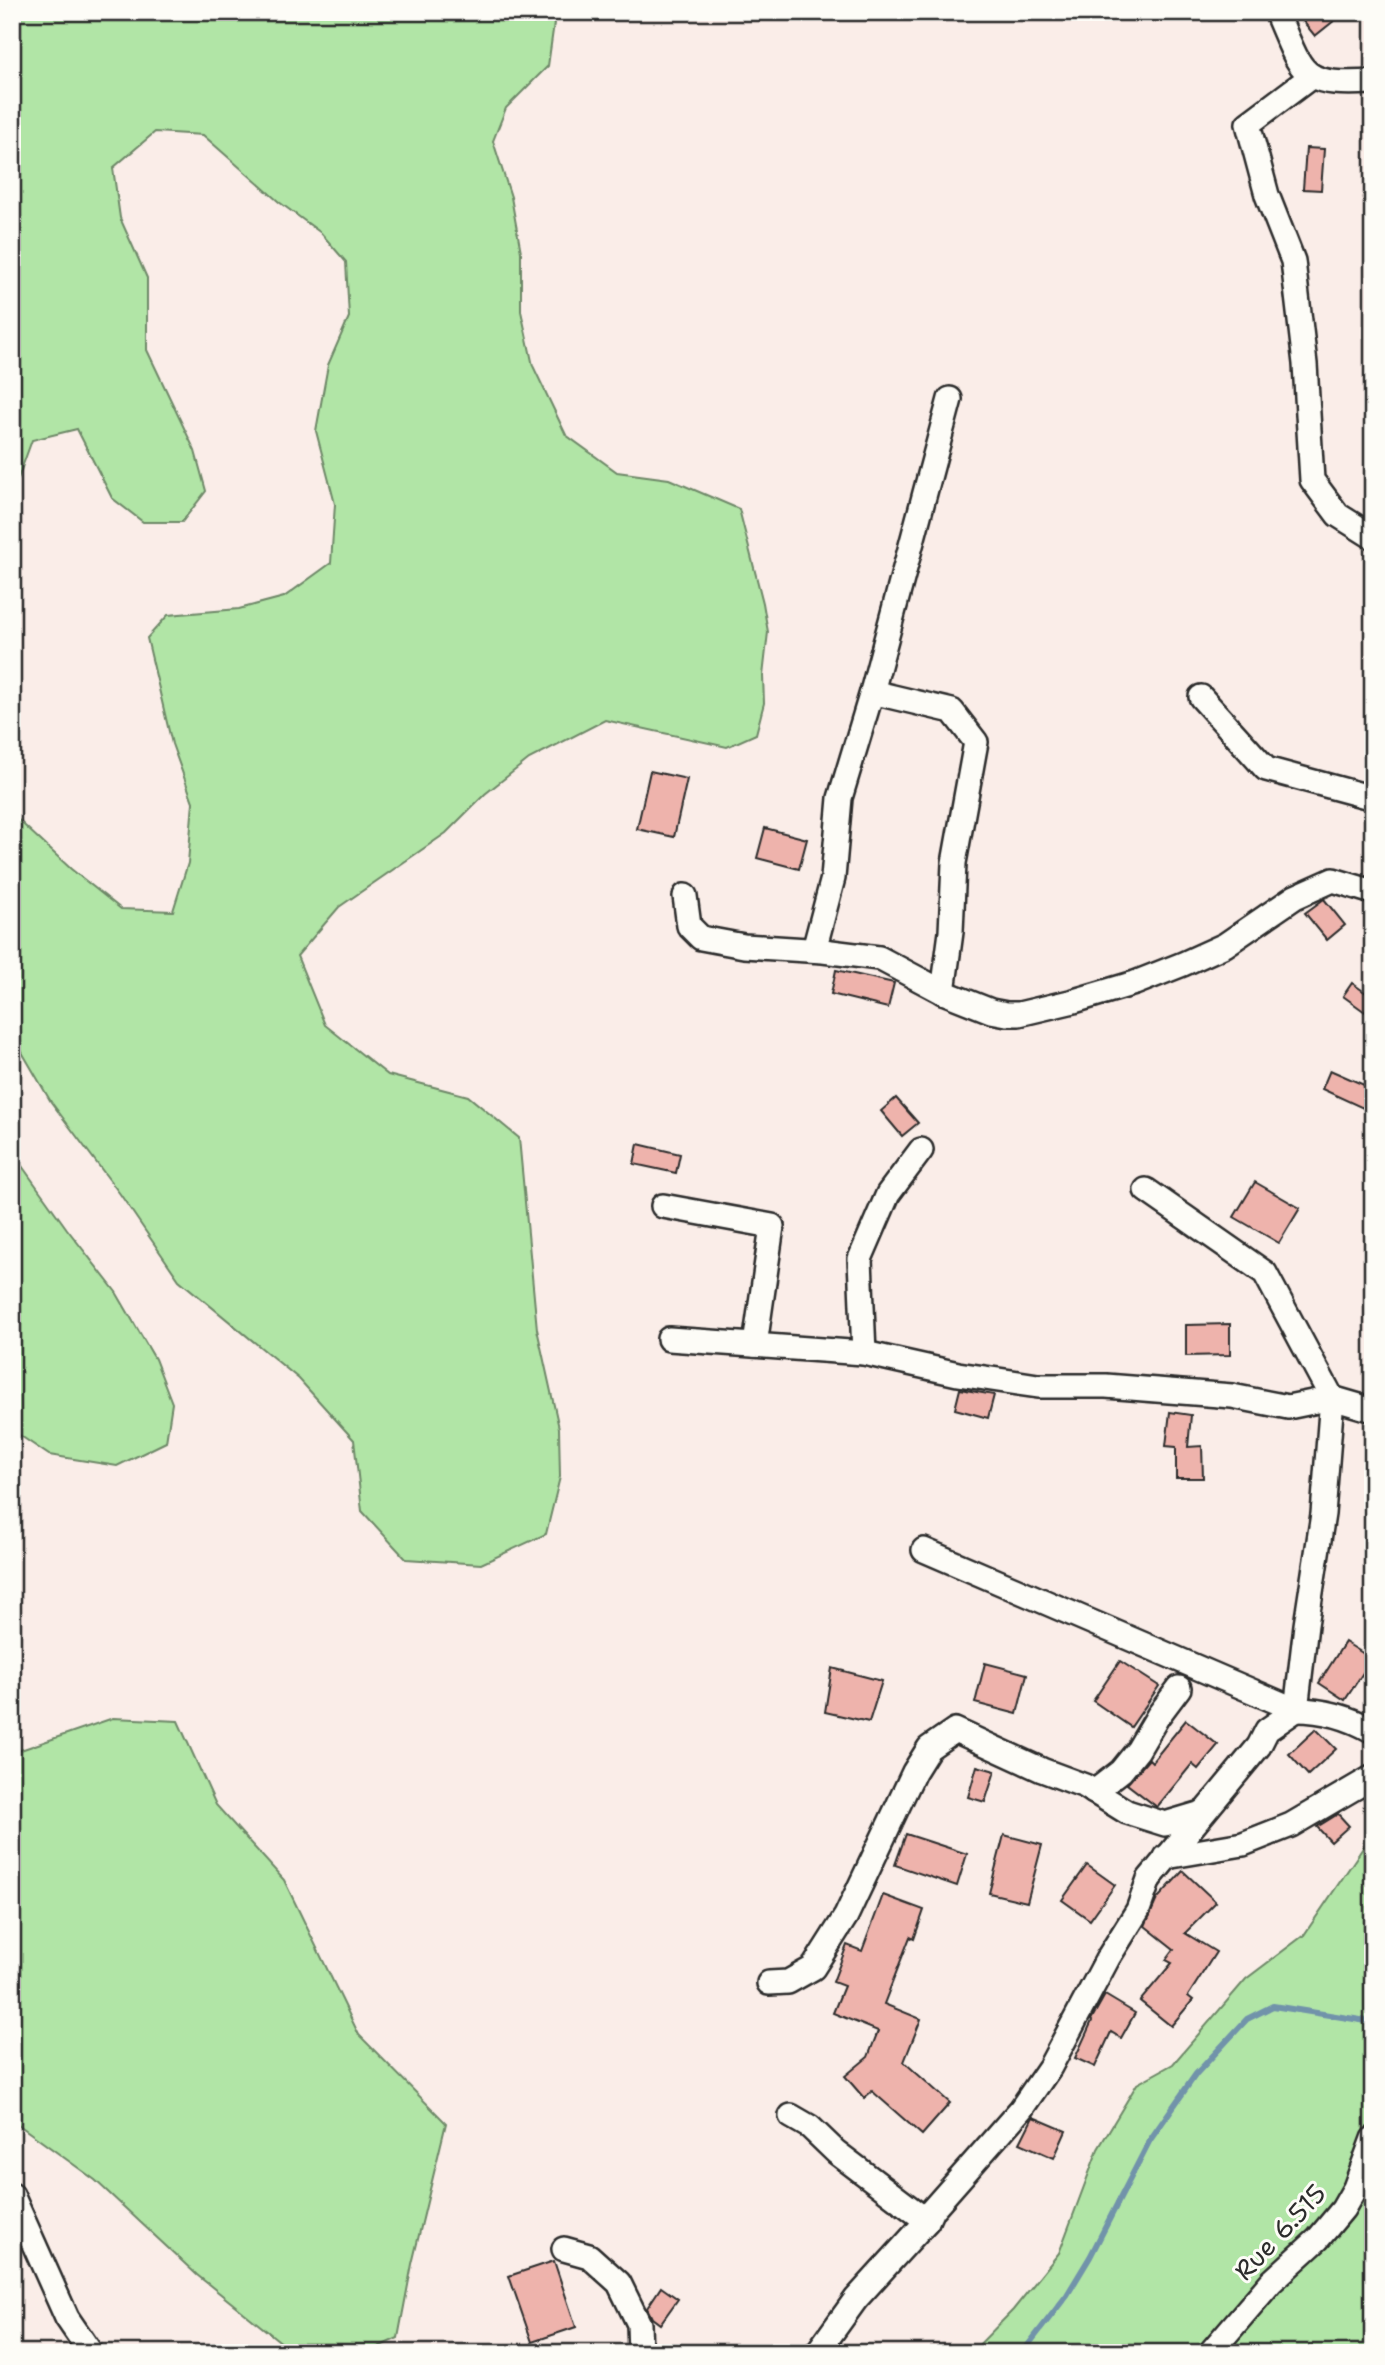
<svg xmlns="http://www.w3.org/2000/svg" width="1385" height="2365" font-family="'Shantell Sans',sans-serif">
  <style>
    .green { fill: #b1e5a6; stroke: #6e8868; stroke-width: 2 }
    .lines { fill: none; stroke-linecap: round; stroke-linejoin: round }
    .stream { stroke: #7193aa; stroke-width: 6 }
    .building { fill: #eeb3ac; stroke: #2b2b2b; stroke-width: 2 }
    .minor-casing { stroke: #2b2b2b; stroke-width: 28 }
    .minor { stroke: #fdfcf7; stroke-width: 23 }
    .labels { text-anchor: middle; stroke-width: 6; stroke-linejoin: round; paint-order: stroke }
    .street-label { font-size: 26px; fill: #2b2b2b; stroke: #fdfcf7 }
  </style>
  <rect width="100%" height="100%" fill="#faede8"/>
  <filter id="ink" filterUnits="userSpaceOnUse"><feTurbulence type="fractalNoise" baseFrequency=".0143" numOctaves="2"/><feDisplacementMap in="SourceGraphic" scale="14" xChannelSelector="R" yChannelSelector="G"/><feConvolveMatrix kernelMatrix="1 2 1 2 8 2 1 2 1" color-interpolation-filters="sRGB"/></filter>
  <g filter="url(#ink)">
    <g class="green">
      <polygon points="12,12 552,12 555,16 548,66 506,108 493,141 511,197 521,252 521,311 533,366 566,435 617,472 669,479 739,509 763,603 768,632 763,676 764,703 756,734 727,747 605,720 529,759 485,794 446,833 339,907 297,956 325,1025 388,1075 468,1096 519,1138 537,1329 559,1428 560,1477 546,1534 481,1564 406,1559 362,1511 354,1440 299,1379 179,1280 120,1194 51,1102 12,1035 12,814 71,869 121,909 173,911 188,863 193,802 172,744 147,638 168,615 239,609 284,597 331,563 335,504 316,431 328,365 349,317 346,262 321,233 279,202 203,135 155,132 113,168 120,218 147,278 147,350 195,451 206,491 182,522 143,522 112,498 77,429 32,440 12,495"/>
      <polygon points="12,1152 67,1229 116,1292 155,1359 172,1403 166,1442 117,1466 49,1455 12,1430"/>
      <polygon points="113,1718 178,1721 216,1805 284,1880 359,2035 446,2123 412,2264 398,2338 365,2353 293,2352 197,2275 95,2180 12,2120 12,1753"/>
      <polygon points="1373,1833 1373,2353 971,2353 1013,2310 1059,2253 1098,2149 1137,2084 1173,2064 1246,1979 1304,1935"/>
    </g>
    <g class="lines">
      <polyline class="stream" points="1022,2353 1067,2295 1090,2257 1150,2140 1196,2074 1247,2019 1273,2006 1373,2022"/>
    </g>
    <g class="building">
      <polygon points="1313,12 1345,12 1315,36 1302,20"/>
      <polygon points="1306,148 1324,149 1321,190 1303,189"/>
      <polygon points="650,771 687,779 674,837 637,829"/>
      <polygon points="765,828 807,839 799,869 757,858"/>
      <polygon points="1324,899 1345,925 1327,940 1305,913"/>
      <polygon points="836,970 894,983 888,1008 831,994"/>
      <polygon points="1352,983 1373,998 1373,1002 1365,1012 1343,996"/>
      <polygon points="1330,1070 1371,1088 1363,1108 1322,1089"/>
      <polygon points="896,1098 918,1123 902,1136 881,1111"/>
      <polygon points="638,1144 680,1154 676,1173 634,1164"/>
      <polygon points="1255,1182 1300,1208 1279,1243 1234,1217"/>
      <polygon points="1230,1324 1230,1355 1186,1356 1186,1325"/>
      <polygon points="960,1389 994,1395 988,1418 955,1409"/>
      <polygon points="1170,1412 1191,1415 1188,1447 1202,1446 1203,1478 1176,1478 1176,1447 1166,1446"/>
      <polygon points="1345,1642 1372,1659 1345,1700 1319,1683"/>
      <polygon points="1120,1661 1159,1686 1131,1727 1093,1701"/>
      <polygon points="985,1663 1027,1674 1017,1714 975,1703"/>
      <polygon points="832,1668 882,1681 869,1722 825,1712"/>
      <polygon points="1186,1720 1218,1745 1198,1769 1192,1764 1157,1807 1127,1784 1149,1759 1152,1762"/>
      <polygon points="1316,1729 1336,1749 1308,1775 1289,1754"/>
      <polygon points="977,1766 995,1771 985,1802 968,1797"/>
      <polygon points="1338,1814 1349,1826 1331,1842 1317,1827"/>
      <polygon points="906,1834 967,1854 957,1886 895,1865"/>
      <polygon points="1004,1835 1042,1845 1027,1902 989,1893"/>
      <polygon points="1087,1865 1115,1885 1090,1920 1062,1900"/>
      <polygon points="1183,1871 1216,1902 1185,1933 1216,1952 1188,1996 1193,2000 1171,2026 1140,2001 1172,1963 1166,1960 1174,1949 1145,1926 1157,1899"/>
      <polygon points="883,1895 924,1910 914,1939 910,1937 884,2004 921,2019 904,2062 950,2103 922,2135 872,2091 864,2098 845,2076 868,2057 878,2031 833,2013 844,1986 833,1982 847,1945 862,1951"/>
      <polygon points="1105,1995 1135,2013 1121,2038 1111,2032 1095,2067 1075,2058 1092,2021 1091,2020"/>
      <polygon points="1033,2117 1066,2131 1054,2158 1020,2143"/>
      <polygon points="554,2261 576,2327 532,2342 509,2276"/>
      <polygon points="661,2287 678,2299 660,2324 652,2318 647,2308"/>
    </g>
    <g class="lines">
      <defs>
        <g id="minor">
          <path d="M1276,12C1304,75 1298,86 1373,82"/>
          <polyline points="1312,76 1248,124 1267,195 1293,261 1305,364 1312,480 1338,515 1373,537"/>
          <polyline points="1201,697 1266,769 1373,798"/>
          <polyline points="685,896 689,926 701,938 744,946 823,951 879,958 943,992 991,1011 1007,1014 1019,1014 1074,1001 1135,983 1183,964 1225,945 1295,897 1333,880 1373,892"/>
          <polyline points="814,950 833,878 840,798 872,692"/>
          <polyline points="943,992 951,932 954,863 976,742 952,711 872,692 950,399"/>
          <polyline points="663,1206 772,1226 755,1345"/>
          <polyline points="669,1339 864,1353 958,1374 1038,1386 1106,1386 1232,1396 1288,1407 1332,1398 1373,1410"/>
          <polyline points="864,1353 860,1259 888,1194 921,1150"/>
          <path d="M924,1550L1296,1710C1323,1710 1349,1717 1373,1731"/>
          <polyline points="1094,1792 1121,1771 1138,1750 1158,1716 1179,1688"/>
          <polyline points="1166,1857 1243,1844 1291,1825 1373,1777"/>
          <polyline points="769,1983 788,1982 813,1968 846,1916 914,1772 929,1748 955,1730 1042,1770 1085,1786 1127,1812 1165,1824 1202,1813"/>
          <polyline points="791,2116 810,2127 836,2152 927,2221"/>
          <polyline points="12,2195 67,2318 91,2353"/>
          <polyline points="564,2249 589,2256 619,2283 639,2324 640,2353"/>
          <polyline points="817,2353 856,2299 927,2221 932,2210 1021,2109 1050,2067 1108,1958 1138,1910 1149,1879 1259,1746 1267,1730 1296,1710 1306,1625 1323,1514 1332,1398 1265,1273 1146,1190"/>
          <polyline points="1210,2353 1271,2282 1318,2239 1343,2209 1355,2188 1373,2139"/>
        </g>
      </defs>
      <use href="#minor" class="minor-casing"/>
      <use href="#minor" class="minor"/>
    </g>
  </g>
  <g class="labels">
    <g class="street-label">
      <text transform="translate(1280 2232) rotate(-47)" y="9">Rue 6.515</text>
    </g>
  </g>
  <rect width="1385" height="2365" fill="none" stroke="#fdfcf7" stroke-width="42"/>
  <rect x="21" y="21" width="1343" height="2323" fill="none" stroke="#2b2b2b" stroke-width="2.5" filter="url(#ink)"/>
</svg>
